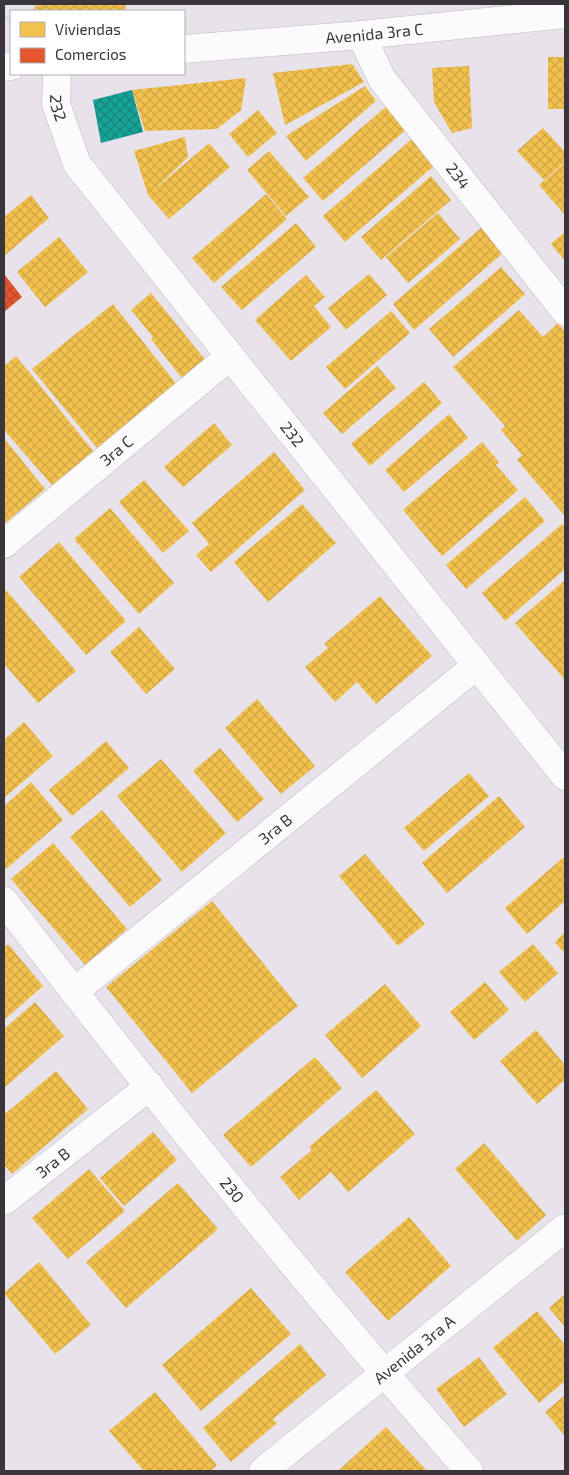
<svg xmlns="http://www.w3.org/2000/svg" width="569" height="1475" font-family="'Exo 2',sans-serif">
  <style>
    .homes { fill: url(#homes-cross-hatch) }
    .shops { fill: url(#shops-cross-hatch) }
    .public { fill: url(#public-cross-hatch) }
    .lines { fill: none; stroke-linecap: round; stroke-linejoin: round }
    .minor-casing { stroke: #bdb9c0; stroke-width: 29 }
    .tertiary-casing { stroke: #bdb9c0; stroke-width: 29 }
    .trunk-casing { stroke: #c4c1c5; stroke-width: 29 }
    .minor { stroke: #fcfbfc; stroke-width: 28 }
    .tertiary { stroke: #fcfbfc; stroke-width: 28 }
    .trunk { stroke: #e6e2ea; stroke-width: 28 }
    .labels { text-anchor: middle; stroke-width: 5; stroke-linejoin: round; paint-order: stroke }
    .street-label { font-size: 16px; fill: #39353b; stroke: #fff }
  </style>
  <defs>
    <pattern id="homes-cross-hatch" width="8" height="8" patternUnits="userSpaceOnUse" patternTransform="scale(1.25)"><rect width="8" height="8" fill="#f2c14e"/><path d="M0 0l8 8M0 8l8-8" fill="none" stroke="#d0a645"/></pattern>
    <pattern id="shops-cross-hatch" width="8" height="8" patternUnits="userSpaceOnUse" patternTransform="scale(1.25)"><rect width="8" height="8" fill="#e4572e"/><path d="M0 0l8 8M0 8l8-8" fill="none" stroke="#ba4928"/></pattern>
    <pattern id="public-cross-hatch" width="8" height="8" patternUnits="userSpaceOnUse" patternTransform="scale(1.25)"><rect width="8" height="8" fill="#17a398"/><path d="M0 0l8 8M0 8l8-8" fill="none" stroke="#16867d"/></pattern>
  </defs>
  <rect width="100%" height="100%" fill="#e8e2eb"/>
  <g class="homes">
    <polygon points="39,4 125,4 126,11 30,11"/>
    <rect x="548" y="57" width="17" height="52"/>
    <polygon points="352,64 364,82 285,125 273,73"/>
    <polygon points="469,66 472,128 452,133 434,102 432,68"/>
    <polygon points="246,78 241,110 217,129 145,131 132,90"/>
    <polygon points="365,86 376,101 306,161 286,136"/>
    <polygon points="388,105 408,128 323,201 303,178"/>
    <polygon points="258,110 277,133 248,157 229,134"/>
    <polygon points="543,128 565,152 565,162 544,180 517,151"/>
    <polygon points="185,137 188,157 155,189 209,143 230,167 169,219 148,195 134,151"/>
    <polygon points="412,139 435,165 345,242 323,216"/>
    <polygon points="269,151 309,197 286,216 247,170"/>
    <polygon points="565,163 565,213 564,214 539,185"/>
    <polygon points="431,176 451,200 381,260 361,237"/>
    <polygon points="266,194 287,219 214,283 192,258"/>
    <polygon points="31,195 49,218 4,256 4,217"/>
    <polygon points="438,213 460,239 408,283 386,257"/>
    <polygon points="296,223 316,247 242,310 221,287"/>
    <polygon points="482,227 504,252 414,330 393,304"/>
    <polygon points="565,232 565,261 551,244"/>
    <polygon points="59,237 88,272 45,307 17,272"/>
    <polygon points="501,267 525,294 453,357 429,329"/>
    <polygon points="369,274 387,295 346,330 328,308"/>
    <polygon points="306,275 325,297 314,306 331,327 291,361 255,320"/>
    <polygon points="151,293 208,363 185,382 151,339 153,337 131,310"/>
    <polygon points="113,304 178,386 98,449 32,369"/>
    <polygon points="519,310 543,337 558,323 565,332 565,516 517,460 522,455 501,430 505,426 453,367"/>
    <polygon points="391,311 410,333 345,389 326,367"/>
    <polygon points="16,356 94,452 52,485 4,430 4,366"/>
    <polygon points="377,366 396,388 342,434 323,413"/>
    <polygon points="424,382 442,403 370,466 351,444"/>
    <polygon points="449,414 468,438 404,492 385,470"/>
    <polygon points="214,423 232,445 183,487 164,467"/>
    <polygon points="4,438 45,489 4,524"/>
    <polygon points="482,442 499,462 496,465 518,490 442,556 403,510"/>
    <polygon points="274,452 305,490 211,572 196,555 209,544 192,523"/>
    <polygon points="144,480 189,531 163,553 119,502"/>
    <polygon points="525,497 545,521 466,589 446,565"/>
    <polygon points="302,504 336,543 268,602 234,562"/>
    <polygon points="110,508 174,583 139,614 74,539"/>
    <polygon points="562,524 565,528 565,569 505,621 482,593"/>
    <polygon points="59,542 126,621 86,655 19,577"/>
    <polygon points="565,580 565,680 515,623"/>
    <polygon points="6,590 76,671 38,703 4,664 4,592"/>
    <polygon points="380,596 432,656 376,704 357,682 335,702 305,667 328,648 324,644"/>
    <polygon points="139,627 175,669 146,694 110,652"/>
    <polygon points="257,699 315,766 281,794 225,728"/>
    <polygon points="24,722 53,756 4,798 4,740"/>
    <polygon points="106,741 129,768 72,816 49,790"/>
    <polygon points="220,748 264,799 237,822 193,771"/>
    <polygon points="161,759 226,833 182,872 117,796"/>
    <polygon points="469,773 489,796 424,851 404,828"/>
    <polygon points="31,782 63,820 6,869 4,867 4,806"/>
    <polygon points="499,796 525,827 447,893 422,863"/>
    <polygon points="102,810 162,880 130,907 70,837"/>
    <polygon points="53,843 127,929 85,965 11,879"/>
    <polygon points="365,854 425,924 398,946 339,876"/>
    <polygon points="565,856 565,901 527,934 505,908"/>
    <polygon points="212,901 298,1006 192,1093 106,987"/>
    <polygon points="565,932 565,954 555,942"/>
    <polygon points="8,944 43,986 4,1020 4,948"/>
    <polygon points="533,944 558,973 525,1002 499,972"/>
    <polygon points="485,982 509,1010 474,1040 450,1012"/>
    <polygon points="385,984 421,1026 362,1078 325,1035"/>
    <polygon points="35,1002 64,1036 4,1088 4,1029"/>
    <polygon points="536,1030 565,1065 565,1080 537,1104 500,1061"/>
    <polygon points="315,1057 342,1088 251,1167 223,1135"/>
    <polygon points="56,1071 88,1109 12,1174 4,1165 4,1110 6,1113"/>
    <polygon points="376,1090 415,1134 348,1192 331,1172 299,1200 280,1177 312,1150 309,1147"/>
    <polygon points="153,1132 177,1160 124,1206 100,1178"/>
    <polygon points="484,1143 546,1215 517,1241 455,1169"/>
    <polygon points="89,1169 125,1211 68,1259 32,1218"/>
    <polygon points="178,1183 218,1229 126,1308 86,1262"/>
    <polygon points="409,1217 451,1266 388,1321 345,1272"/>
    <polygon points="39,1262 91,1325 55,1354 4,1293"/>
    <polygon points="251,1288 291,1334 201,1411 162,1365"/>
    <polygon points="565,1294 565,1327 549,1308"/>
    <polygon points="537,1311 565,1345 565,1381 539,1403 493,1348"/>
    <polygon points="300,1344 326,1375 273,1419 277,1423 231,1462 203,1428"/>
    <polygon points="479,1357 507,1394 464,1427 436,1389"/>
    <polygon points="155,1392 217,1465 211,1471 144,1471 109,1431"/>
    <polygon points="565,1395 565,1436 545,1412"/>
    <polygon points="386,1427 427,1471 338,1471"/>
  </g>
  <polygon class="shops" points="4,274 22,297 4,312"/>
  <polygon class="public" points="132,90 143,132 101,143 93,100"/>
  <g class="lines">
    <defs>
      <g id="minor">
        <path id="s1" d="M361,35L382,79L565,311"/>
        <path id="s2" d="M57,74L56,104L77,164L565,776"/>
        <path id="s3" d="M4,544L229,357"/>
        <path id="s4" d="M4,901C153,1095 308,1287 469,1471"/>
        <path id="s5" d="M74,992L476,666"/>
        <path id="s6" d="M4,1201L150,1086"/>
        <path id="s7" d="M263,1471L565,1228"/>
      </g>
      <g id="tertiary">
        <path id="s8" d="M184,49L361,35L565,14"/>
        <polyline points="4,67 11,66"/>
      </g>
      <polyline id="trunk" points="18,11 20,4"/>
    </defs>
    <use href="#minor" class="minor-casing"/>
    <use href="#tertiary" class="tertiary-casing"/>
    <use href="#trunk" class="trunk-casing"/>
    <use href="#minor" class="minor"/>
    <use href="#tertiary" class="tertiary"/>
    <use href="#trunk" class="trunk"/>
  </g>
  <g class="labels">
    <g class="street-label">
      <text dy="6" stroke="none"><textPath href="#s8" startOffset="191">Avenida 3ra C</textPath></text>
      <text dy="6" stroke="none"><textPath href="#s2" startOffset="34">232</textPath></text>
      <text dy="6" stroke="none"><textPath href="#s1" startOffset="172">234</textPath></text>
      <text dy="6" stroke="none"><textPath href="#s2" startOffset="439">232</textPath></text>
      <text dy="6" stroke="none"><textPath href="#s3" startOffset="146">3ra C</textPath></text>
      <text dy="6" stroke="none"><textPath href="#s5" startOffset="259">3ra B</textPath></text>
      <text dy="6" stroke="none"><textPath href="#s6" startOffset="62">3ra B</textPath></text>
      <text dy="6" stroke="none"><textPath href="#s4" startOffset="368">230</textPath></text>
      <text dy="6" stroke="none"><textPath href="#s7" startOffset="194">Avenida 3ra A</textPath></text>
    </g>
  </g>
  <rect width="569" height="1475" fill="none" stroke="#39353b" stroke-width="10"/>
  <rect x="10" y="10" width="175" height="65" fill="#ffffff" stroke="#b0aeb1"/>
  <rect x="20" y="22" width="25" height="15" fill="#f2c14e" stroke="#b0aeb1"/>
  <text x="55" y="35" font-size="15" fill="#39353b">Viviendas</text>
  <rect x="20" y="48" width="25" height="15" fill="#e4572e" stroke="#b0aeb1"/>
  <text x="55" y="60" font-size="15" fill="#39353b">Comercios</text>
</svg>
